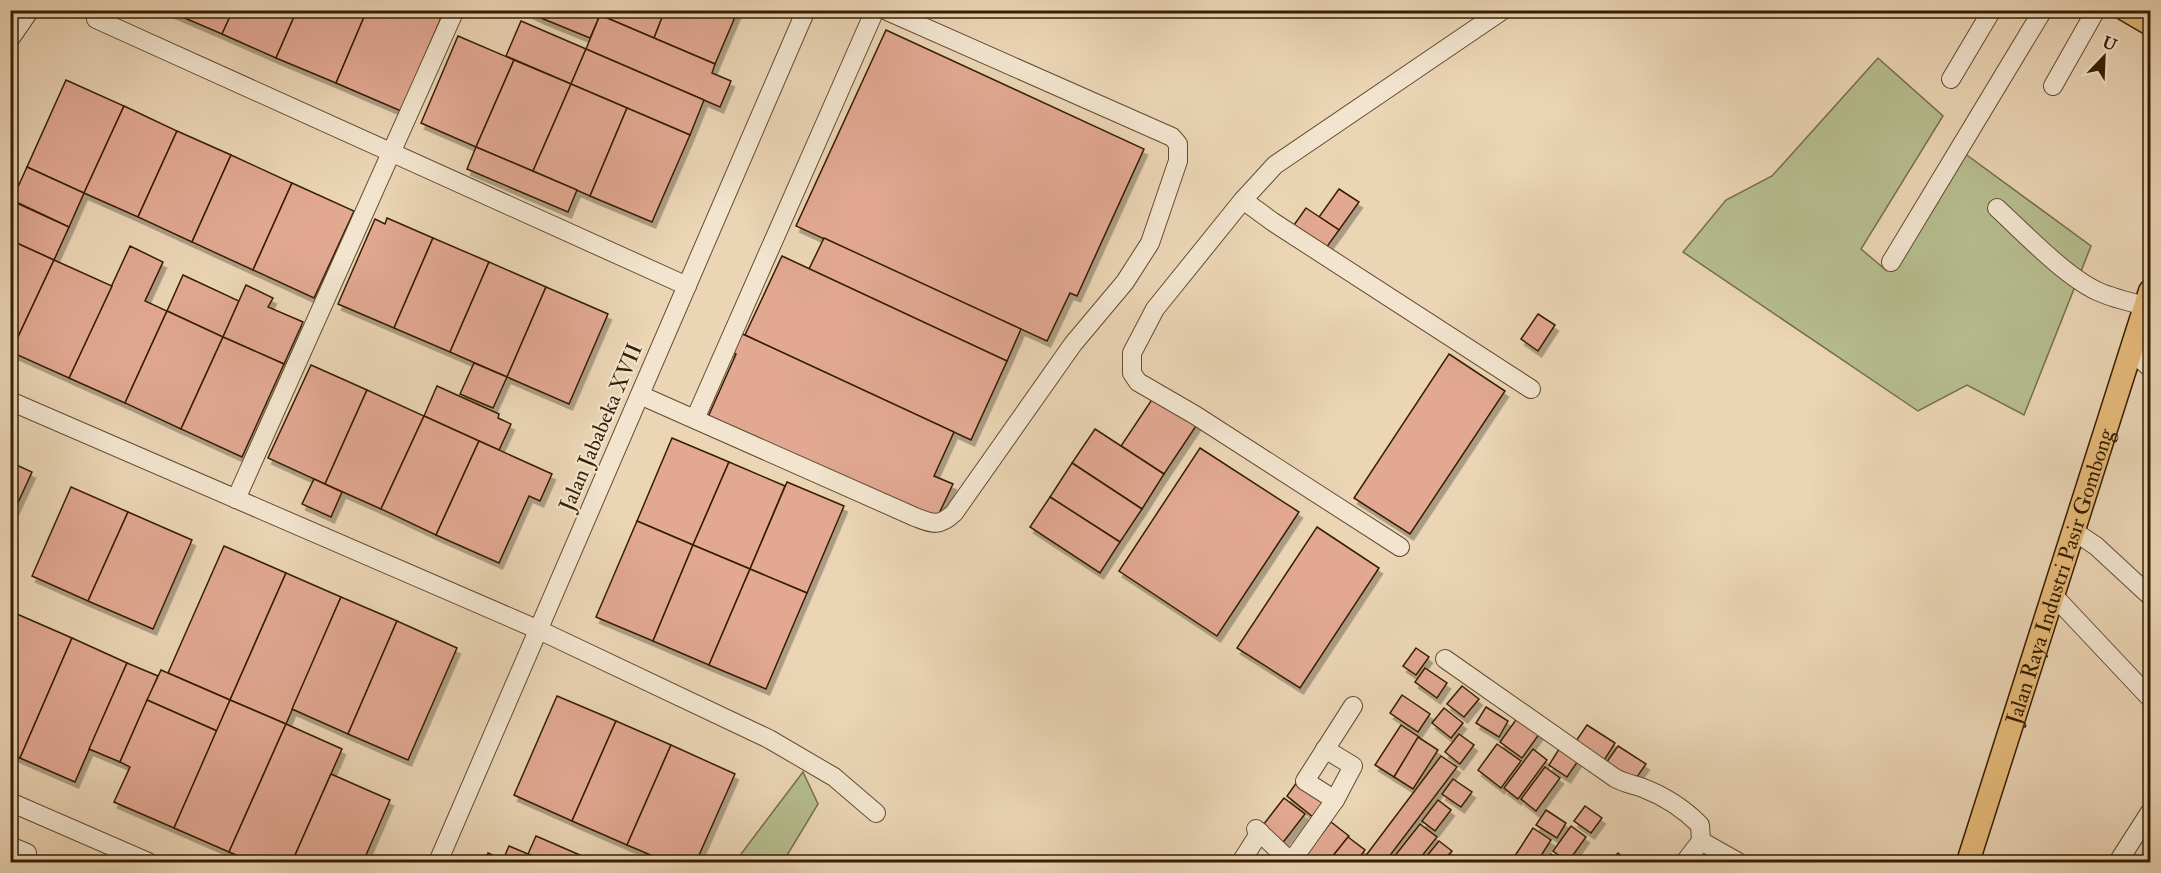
<svg xmlns="http://www.w3.org/2000/svg" width="2161" height="873" font-family="'IM FELL Double Pica',serif">
  <style>
    .green { fill: #b6bd8e; stroke: #766e48; stroke-width: 1.5 }
    .building { fill: #e2a892; stroke: #361f02; stroke-width: 1.5; filter: url(#shadow) }
    .lines { fill: none; stroke-linecap: round; stroke-linejoin: round }
    .minor-casing { stroke: #634c2f; stroke-width: 20 }
    .major-casing { stroke: #361f02; stroke-width: 25 }
    .minor { stroke: #f2e4cf; stroke-width: 18 }
    .major { stroke: #e6ba7a; stroke-width: 22 }
    .labels { text-anchor: middle; stroke-width: 4.5; stroke-linejoin: round; paint-order: stroke }
    .street-label { font-size: 22px; fill: #361f02; stroke: #f2e4cf }
  </style>
  <defs>
    <filter id="shadow"><feDropShadow dx="3.5" dy="6" stdDeviation="0" flood-color="#0004"/></filter>
  </defs>
  <rect width="100%" height="100%" fill="#ebd5b5"/>
  <filter id="stains"><feTurbulence type="fractalNoise" baseFrequency=".00333" numOctaves="4"/><feColorMatrix values="0 0 0 0 .2 0 0 0 0 .09 0 0 0 0 .02 0 0 0 .5 -.17"/></filter>
  <radialGradient id="worn" r=".72"><stop offset=".6" stop-color="#630" stop-opacity="0"/><stop offset="1" stop-color="#630" stop-opacity=".3"/></radialGradient>
  <g class="green">
    <polygon points="1878,58 1943,116 1861,249 1887,271 1964,153 2091,246 2024,415 1967,385 1918,411 1683,252 1726,200 1772,176"/>
    <polygon points="803,772 818,804 783,862 735,862"/>
  </g>
  <g class="building">
    <polygon points="166,10 233,10 222,34"/>
    <polygon points="233,10 297,10 276,58 222,34"/>
    <polygon points="297,10 367,10 336,83 276,58"/>
    <polygon points="367,10 422,10 441,18 401,111 336,83"/>
    <polygon points="524,10 544,10 541,18"/>
    <polygon points="544,10 590,10 600,15 590,38 541,18"/>
    <polygon points="602,10 665,10 654,38 600,15"/>
    <polygon points="665,10 738,10 715,64 654,38"/>
    <polygon points="600,15 715,64 712,73 731,81 720,107 586,49"/>
    <polygon points="521,21 586,49 571,84 506,56"/>
    <polygon points="886,30 1144,149 1077,296 1070,293 1047,341 796,226"/>
    <polygon points="458,36 514,60 476,147 421,123"/>
    <polygon points="586,49 704,100 690,135 571,84"/>
    <polygon points="514,60 571,84 533,171 476,147"/>
    <polygon points="66,80 124,106 84,193 27,167"/>
    <polygon points="571,84 627,108 590,196 533,171"/>
    <polygon points="124,106 177,131 138,217 84,193"/>
    <polygon points="627,108 690,135 652,222 590,196"/>
    <polygon points="177,131 231,155 192,242 138,217"/>
    <polygon points="476,147 577,190 568,212 467,169"/>
    <polygon points="231,155 292,183 253,270 192,242"/>
    <polygon points="27,167 84,193 69,227 12,200"/>
    <polygon points="292,183 354,211 314,298 253,270"/>
    <polygon points="1339,189 1359,202 1339,230 1319,217"/>
    <polygon points="10,200 69,227 54,260 10,240"/>
    <polygon points="1306,208 1339,230 1326,248 1294,225"/>
    <polygon points="387,218 433,238 394,328 338,304 375,219 385,224"/>
    <polygon points="433,238 489,262 450,352 394,328"/>
    <polygon points="824,238 1021,329 1007,361 809,269"/>
    <polygon points="10,240 54,260 11,352 10,352"/>
    <polygon points="130,246 163,262 145,301 167,311 125,403 69,378"/>
    <polygon points="782,256 1007,361 971,440 745,335"/>
    <polygon points="54,260 112,286 69,378 11,352"/>
    <polygon points="489,262 546,287 507,377 450,352"/>
    <polygon points="183,275 239,301 223,337 167,311"/>
    <polygon points="246,285 273,298 268,307 303,322 284,364 223,337"/>
    <polygon points="546,287 608,314 569,404 507,377"/>
    <polygon points="167,311 223,337 181,429 125,403"/>
    <polygon points="1538,314 1555,325 1538,351 1521,339"/>
    <polygon points="736,331 954,432 934,476 953,484 935,522 708,417 736,354 728,350"/>
    <polygon points="223,337 284,364 242,457 181,429"/>
    <polygon points="1449,354 1505,391 1410,534 1354,498"/>
    <polygon points="474,363 507,377 493,408 460,394"/>
    <polygon points="311,365 367,390 325,484 268,458"/>
    <polygon points="437,386 499,414 498,418 511,424 499,450 424,416"/>
    <polygon points="367,390 424,416 381,509 325,484"/>
    <polygon points="1155,395 1198,423 1164,474 1121,446"/>
    <polygon points="424,416 479,441 436,535 381,509"/>
    <polygon points="1095,429 1164,474 1142,509 1072,463"/>
    <polygon points="672,438 729,462 693,545 637,521"/>
    <polygon points="479,441 552,474 540,501 529,496 499,563 436,535"/>
    <polygon points="1200,448 1299,512 1217,636 1119,571"/>
    <polygon points="10,462 32,472 10,520"/>
    <polygon points="729,462 785,486 750,569 693,545"/>
    <polygon points="1072,463 1142,509 1120,542 1050,497"/>
    <polygon points="314,479 342,492 331,517 302,504"/>
    <polygon points="787,482 844,506 807,593 750,569"/>
    <polygon points="71,487 128,512 88,601 32,576"/>
    <polygon points="1050,497 1120,542 1100,573 1030,527"/>
    <polygon points="128,512 192,540 153,629 88,601"/>
    <polygon points="637,521 693,545 653,641 596,617"/>
    <polygon points="1317,527 1379,568 1300,688 1237,648"/>
    <polygon points="693,545 750,569 709,665 653,641"/>
    <polygon points="224,546 286,573 230,700 168,673"/>
    <polygon points="750,569 807,593 766,689 709,665"/>
    <polygon points="286,573 341,597 286,724 230,700"/>
    <polygon points="341,597 397,621 348,734 292,709"/>
    <polygon points="10,611 72,638 20,758 10,754"/>
    <polygon points="397,621 457,648 408,760 348,734"/>
    <polygon points="72,638 127,663 75,782 20,758"/>
    <polygon points="1416,648 1429,657 1416,675 1403,666"/>
    <polygon points="127,663 158,676 120,762 89,749"/>
    <polygon points="1425,668 1447,683 1437,698 1415,682"/>
    <polygon points="161,670 230,700 217,731 147,700"/>
    <polygon points="1462,686 1479,699 1464,717 1447,704"/>
    <polygon points="1402,695 1430,714 1418,732 1390,713"/>
    <polygon points="557,696 616,721 572,821 514,795"/>
    <polygon points="147,700 217,731 174,828 114,802 130,767 120,762"/>
    <polygon points="230,700 286,724 229,852 174,828"/>
    <polygon points="1486,707 1508,721 1499,737 1476,723"/>
    <polygon points="1444,708 1463,723 1451,738 1432,723"/>
    <polygon points="1518,717 1540,733 1522,758 1500,742"/>
    <polygon points="616,721 671,745 627,845 572,821"/>
    <polygon points="286,724 342,749 292,862 253,862 229,852"/>
    <polygon points="1401,725 1419,737 1394,777 1375,765"/>
    <polygon points="1587,725 1615,743 1603,762 1574,744"/>
    <polygon points="1459,734 1474,745 1460,764 1445,752"/>
    <polygon points="1418,737 1438,750 1413,789 1394,777"/>
    <polygon points="1497,744 1521,761 1501,788 1478,770"/>
    <polygon points="671,745 735,774 696,862 667,862 627,845"/>
    <polygon points="1561,746 1580,758 1567,777 1549,765"/>
    <polygon points="1618,746 1646,764 1632,784 1604,766"/>
    <polygon points="1533,749 1547,760 1518,799 1504,788"/>
    <polygon points="1441,756 1457,767 1385,862 1361,862"/>
    <polygon points="1545,767 1560,778 1536,811 1521,799"/>
    <polygon points="331,774 390,800 363,862 292,862"/>
    <polygon points="1453,779 1472,792 1461,807 1442,794"/>
    <polygon points="1297,782 1324,803 1313,817 1287,796"/>
    <polygon points="1284,798 1305,814 1281,845 1260,829"/>
    <polygon points="1438,800 1451,810 1435,831 1422,821"/>
    <polygon points="1585,806 1602,818 1591,833 1574,821"/>
    <polygon points="1546,810 1566,823 1557,838 1536,825"/>
    <polygon points="1331,822 1349,836 1328,862 1300,862"/>
    <polygon points="1420,824 1437,837 1417,862 1390,862"/>
    <polygon points="1571,826 1586,837 1568,862 1553,851"/>
    <polygon points="1533,828 1551,840 1537,862 1511,862"/>
    <polygon points="536,836 596,862 546,862 528,854"/>
    <polygon points="1348,837 1365,850 1356,862 1328,862"/>
    <polygon points="1439,841 1452,851 1442,862 1422,862"/>
    <polygon points="509,846 528,854 546,862 509,862 503,860"/>
    <polygon points="488,853 503,860 509,862 485,862"/>
    <polygon points="1618,853 1629,862 1610,862"/>
    <polygon points="1551,854 1562,862 1545,862"/>
    <polygon points="1580,855 1590,862 1574,862"/>
  </g>
  <g class="lines">
    <defs>
      <g id="minor">
        <polyline points="1503,10 1275,165 1243,200 1273,222 1531,389"/>
        <polyline points="96,19 687,286"/>
        <polyline points="10,39 30,10"/>
        <polyline points="1951,79 1992,10"/>
        <polyline points="2053,86 2096,10"/>
        <polyline points="1243,200 1155,309 1132,353 1132,373 1138,382 1195,415 1400,547"/>
        <path d="M1997,208C2024,233 2065,276 2097,291C2112,298 2129,302 2146,306"/>
        <polyline points="1891,262 2043,10"/>
        <polyline points="2132,351 2150,368"/>
        <path d="M640,395L915,517C933,524 939,527 954,513L1073,344L1125,282L1150,243L1178,161V144L1172,137L885,10"/>
        <polyline points="10,401 539,630 769,739 834,777 876,813"/>
        <polyline points="695,419 875,10"/>
        <polyline points="236,499 455,10"/>
        <polyline points="2075,532 2096,546 2150,596"/>
        <polyline points="2054,596 2150,698"/>
        <path d="M1445,659L1615,778C1626,784 1632,784 1643,788C1664,796 1684,809 1700,825L1701,841L1685,862"/>
        <polyline points="1325,749 1353,766 1335,800"/>
        <polyline points="10,802 148,862"/>
        <polyline points="1256,829 1291,862"/>
        <polyline points="1701,841 1738,862"/>
        <polyline points="10,846 27,853"/>
        <polyline points="438,862 806,10"/>
        <polyline points="1241,862 1260,832"/>
        <polyline points="1291,862 1335,800 1305,781 1353,706"/>
        <polyline points="2118,862 2150,812"/>
      </g>
      <g id="major">
        <polyline points="2126,10 2150,24"/>
        <path id="s1" d="M1968,862L2150,291"/>
      </g>
    </defs>
    <use href="#minor" class="minor-casing"/>
    <use href="#major" class="major-casing"/>
    <use href="#minor" class="minor"/>
    <use href="#major" class="major"/>
  </g>
  <g class="labels">
    <g class="street-label">
      <text transform="translate(600 427) rotate(-67)" y="8">Jalan Jababeka XVII</text>
      <text dy="8" stroke="none"><textPath href="#s1" startOffset="300">Jalan Raya Industri Pasir Gombong</textPath></text>
    </g>
  </g>
  <rect width="2161" height="873" fill="none" stroke="#ebd5b5" stroke-width="36"/>
  <rect x="12" y="12" width="2137" height="849" fill="none" stroke="#361f02" stroke-width="3"/>
  <rect x="18" y="18" width="2125" height="837" fill="none" stroke="#361f02" stroke-width="1.5"/>
  <g transform="translate(2104 57) rotate(23)" stroke="#f2e4cf" stroke-width="4.5" paint-order="stroke">
  <path d="M0-4.5L10 22L0 15L-10 22Z" fill="#361f02"/>
  <text y="-9" font-size="16" font-weight="bold" text-anchor="middle" fill="#361f02">U</text>
  </g>
  <rect width="100%" height="100%" filter="url(#stains)"/>
  <rect width="100%" height="100%" fill="url(#worn)"/>
</svg>
